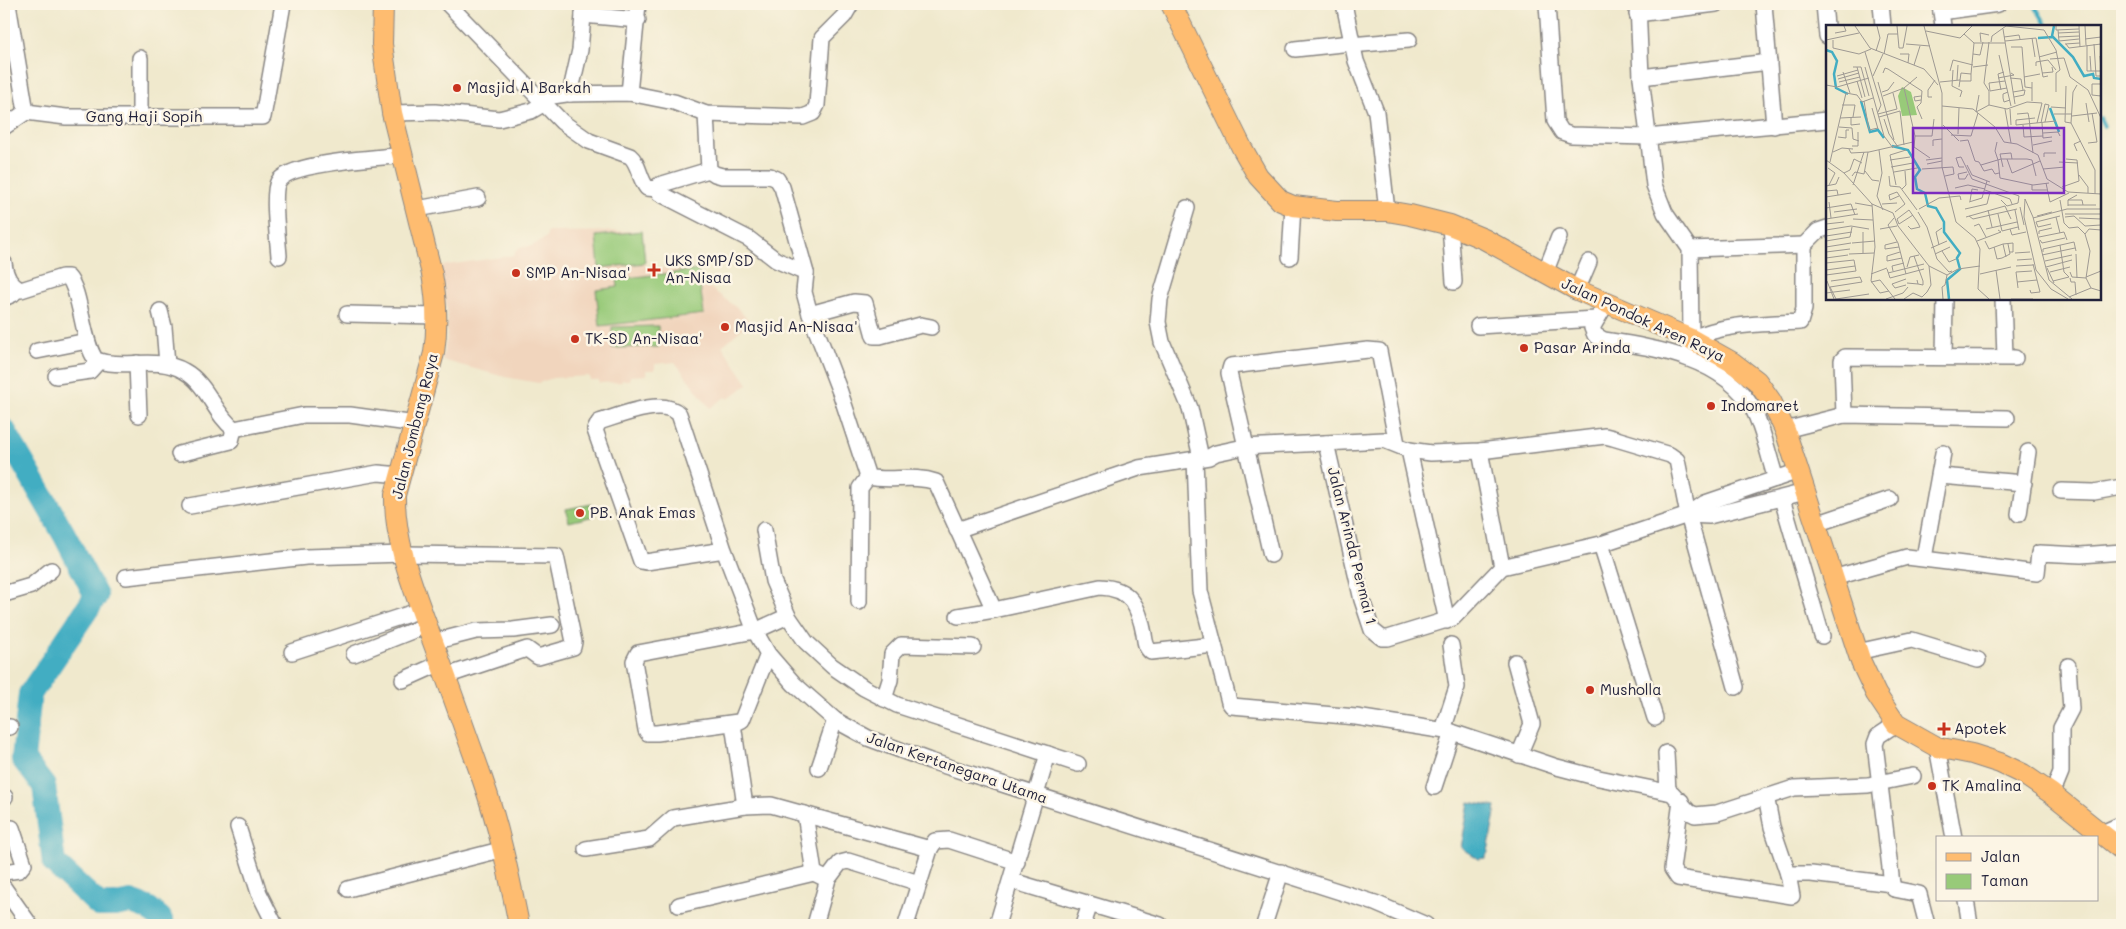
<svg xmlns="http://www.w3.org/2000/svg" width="2126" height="929" font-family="Mali,sans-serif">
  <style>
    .built { fill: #f1d5bd }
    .green { fill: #98ca79; stroke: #5d765a }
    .water { fill: #43adc2; stroke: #32687e }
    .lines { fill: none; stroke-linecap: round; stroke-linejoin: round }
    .stream { stroke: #43adc2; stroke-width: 4 }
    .river { stroke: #43adc2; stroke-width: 24 }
    .minor-casing { stroke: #898684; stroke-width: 18 }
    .major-casing { stroke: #898684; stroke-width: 22 }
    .minor { stroke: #fff; stroke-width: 15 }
    .major { stroke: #febc70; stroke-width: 20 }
    .poi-dot { fill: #c8321e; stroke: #fcf5e5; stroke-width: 2 }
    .labels { text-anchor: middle; stroke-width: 5; stroke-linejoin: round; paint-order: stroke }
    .poi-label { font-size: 15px; fill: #22223b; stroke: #fcf5e5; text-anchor: start }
    .street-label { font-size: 15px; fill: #22223b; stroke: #fcf5e5 }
    .inset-river { fill: none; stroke: #43adc2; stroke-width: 2.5 }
    .inset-road { fill: none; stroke: #9e9993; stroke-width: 1 }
    .view { fill: #7b2cbf; fill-opacity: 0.15; stroke: #7b2cbf; stroke-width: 2.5 }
    .inset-edge { fill: none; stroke: #22223b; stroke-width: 2.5 }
  </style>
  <rect width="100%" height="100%" fill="#fcf5e5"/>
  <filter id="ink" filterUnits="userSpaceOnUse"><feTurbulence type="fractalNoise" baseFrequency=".02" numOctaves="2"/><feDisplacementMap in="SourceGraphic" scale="10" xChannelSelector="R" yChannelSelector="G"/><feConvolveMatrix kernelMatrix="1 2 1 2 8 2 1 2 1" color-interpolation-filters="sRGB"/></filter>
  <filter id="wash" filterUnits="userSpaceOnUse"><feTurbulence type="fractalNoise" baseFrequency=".0096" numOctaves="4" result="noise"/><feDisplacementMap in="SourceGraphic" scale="20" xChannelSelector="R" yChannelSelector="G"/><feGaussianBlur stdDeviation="1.12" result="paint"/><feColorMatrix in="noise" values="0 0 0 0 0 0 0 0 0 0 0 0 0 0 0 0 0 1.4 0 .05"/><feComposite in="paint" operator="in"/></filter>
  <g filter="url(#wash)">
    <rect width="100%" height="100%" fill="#f0e9cd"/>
    <polygon class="built" points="642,231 646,267 698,270 700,280 738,309 750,322 722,346 748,384 728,399 725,397 710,408 675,362 655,364 655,370 646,370 646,375 630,376 630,380 622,380 622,382 599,383 599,380 590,380 589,376 553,378 538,383 505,377 442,360 447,338 447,311 441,266 515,255 515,251 523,247 532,246 547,237 547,232"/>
    <g class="green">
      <polygon points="642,231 645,263 599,268 596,236"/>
      <polygon points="698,270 704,314 600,326 596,290 618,287 617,279"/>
      <polygon points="658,326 659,347 612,348 612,327"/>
      <polygon points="592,504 594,516 569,522 566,509"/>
    </g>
    <polygon class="water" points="1469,802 1496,807 1488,852 1485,858 1478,859 1461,848"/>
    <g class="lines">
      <g class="stream">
        <polyline points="2034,4 2047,26"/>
        <polyline points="2100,118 2104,126"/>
      </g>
      <polyline class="river" points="4,430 64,534 96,596 30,694 23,759 44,786 54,863 99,905 115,905 131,902 148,908 160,918 163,925"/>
    </g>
  </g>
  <g filter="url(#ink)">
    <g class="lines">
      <defs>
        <g id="minor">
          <polyline points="8,4 26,112"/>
          <path d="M448,4L562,122L589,141L630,156C639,163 639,179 647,188L657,189"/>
          <polyline points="1344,4 1356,61 1376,112 1387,211"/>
          <polyline points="1547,4 1555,121 1562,132 1571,135 1647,137 1827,120"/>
          <polyline points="1638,4 1641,77 1654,185 1665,213 1690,249 1691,339 1688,358"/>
          <polyline points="1764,4 1774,126"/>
          <polyline points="1824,4 1827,36"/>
          <polyline points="1881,4 1883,26"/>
          <polyline points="1940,4 1943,26"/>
          <polyline points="1941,12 1998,4"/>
          <polyline points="1637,14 1716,4"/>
          <polyline points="583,15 638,20"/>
          <polyline points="1351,45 1409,40"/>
          <polyline points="1295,49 1351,43"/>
          <polyline points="1641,77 1769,62"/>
          <polyline points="629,93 638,4"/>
          <polyline points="570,94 580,50 584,4"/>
          <polyline points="539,98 566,94 629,93 674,102 706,114 803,117 813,113 817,105 822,38 844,16 851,4"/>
          <polyline points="26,112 66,117 263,117 283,4"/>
          <polyline points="392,113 435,112 499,119 531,111 543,104"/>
          <path d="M706,114L709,170L715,174L722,176H770L777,179L782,187L806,273L804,292L810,314L840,392L868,477C891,482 913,474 936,482L994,610L1100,587C1131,588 1139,607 1144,634C1145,641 1145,647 1151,652L1214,645"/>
          <polyline points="140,117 140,58"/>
          <polyline points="4,127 26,112"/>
          <polyline points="709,170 659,185 657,189 659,193 749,239 776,260 806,273"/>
          <polyline points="1187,208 1160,299 1158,322 1162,342 1190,408 1201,458"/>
          <polyline points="417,209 478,198"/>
          <polyline points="1450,225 1454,282"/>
          <polyline points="1804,245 1818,231 1827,228"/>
          <polyline points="1690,249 1804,245"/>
          <path d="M279,256C278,241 272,193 278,182C288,162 380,158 404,155"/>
          <polyline points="1290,257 1293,206"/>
          <path d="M4,263C5,274 9,285 21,290L62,277H68C81,290 82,342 96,360C124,370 156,355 184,371C208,384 214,414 234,429L304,415H350L416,424"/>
          <polyline points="1545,273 1559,237"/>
          <polyline points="1577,290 1589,262"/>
          <polyline points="4,298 13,294 17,289"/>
          <polyline points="2003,299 2005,357"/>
          <path d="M1606,304L1592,328L1595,335L1604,340C1656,348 1724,358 1753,409C1763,428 1769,458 1776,479"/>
          <polyline points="160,311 164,327 167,364"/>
          <polyline points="347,314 437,316"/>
          <polyline points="810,314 854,302 865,303 874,336 880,336 921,325 931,327"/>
          <polyline points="1478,326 1596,319"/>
          <path d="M1691,339C1725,323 1763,324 1800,322L1804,309V245"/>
          <polyline points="37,351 87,341"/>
          <polyline points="1944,357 1945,299"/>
          <polyline points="137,363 139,415"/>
          <polyline points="56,376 90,371 98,362"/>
          <polyline points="1844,415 1842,360 1845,357 2015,358"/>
          <polyline points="1785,430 1844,415 2007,418"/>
          <polyline points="1326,443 1362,600 1372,630 1382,638 1388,638 1453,618 1502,567 1601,544 1688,515 1705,503 1799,471"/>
          <polyline points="1409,450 1447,621"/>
          <polyline points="1480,451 1502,567"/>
          <polyline points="179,454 231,441 234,429"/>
          <polyline points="1195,459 1200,591 1229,702 1232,706 1356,717 1452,732 1557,767 1599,778 1672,793 1689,812 1695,815 1717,813 1794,788 1868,785 1913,776"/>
          <polyline points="1940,476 2024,483"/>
          <polyline points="2061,491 2094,492 2122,487"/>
          <polyline points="1782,499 1822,636"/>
          <polyline points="190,506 378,473 401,475"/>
          <polyline points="2019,514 2028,452"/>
          <polyline points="1688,515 1709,516 1805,492"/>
          <polyline points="1816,524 1890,499"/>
          <polyline points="764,530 773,581 788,616 806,642 832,666 864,688 897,705 1078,764"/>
          <polyline points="957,530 1139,468 1209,457 1216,453 1244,447 1384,440 1409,450 1431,453 1480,451 1605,436 1613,438 1670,455 1677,460 1688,515 1736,687"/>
          <polyline points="1601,544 1655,718"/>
          <path d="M724,550L646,562L641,561L595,430L599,422C619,416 662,397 679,414L724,550L755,631L768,654L794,684L835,720L868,738L930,761L1375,903L1426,925"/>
          <polyline points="1271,555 1229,373 1231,366 1368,350 1379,351 1397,444"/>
          <polyline points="1924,558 1943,453"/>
          <polyline points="126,577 306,557 404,554 556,556 574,642 573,647 538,657 527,649 446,676"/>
          <polyline points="1833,578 1907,557 2037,573 2039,553 2081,555 2122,552"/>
          <polyline points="4,594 31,586 51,570"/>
          <polyline points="859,602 860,488 868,477"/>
          <polyline points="958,616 994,610"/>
          <polyline points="433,642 476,631 513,630 552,625"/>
          <polyline points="292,652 421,610"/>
          <polyline points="1857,652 1912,640 1978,660"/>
          <polyline points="354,654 427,625"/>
          <polyline points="768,654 742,720 738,722 657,733 648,733 646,730 634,661 638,653 755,631 788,616"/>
          <polyline points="1515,662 1532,724 1519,755"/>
          <polyline points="403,680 441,663"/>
          <polyline points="884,699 890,680 892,654 901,645 973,647"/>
          <polyline points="733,724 745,806"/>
          <polyline points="1896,724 1878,736 1875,744 1892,884 1894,889 1919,894 1927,925"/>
          <polyline points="4,727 10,727"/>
          <polyline points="1443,730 1457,687 1451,645"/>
          <polyline points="1937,747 1954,838"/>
          <polyline points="1666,753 1668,792"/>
          <polyline points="819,768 835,720"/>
          <polyline points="1434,787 1452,732"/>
          <polyline points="2052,794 2061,772 2061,728 2071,709 2068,666"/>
          <polyline points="1766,796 1772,827 1788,874"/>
          <polyline points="4,797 5,797"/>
          <polyline points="1681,801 1672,869 1678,878 1792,896 1788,874 1811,874 1892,884"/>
          <polyline points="805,814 814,873 822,877"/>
          <polyline points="238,827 259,893 275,925"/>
          <polyline points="2102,833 2122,824"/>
          <polyline points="586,849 649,839 673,818 745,806 771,805 930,849"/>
          <polyline points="4,872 19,870 24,864 12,828"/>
          <polyline points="1012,881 1160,925"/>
          <polyline points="4,888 30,925"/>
          <polyline points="348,889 504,849"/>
          <polyline points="1966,900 1970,925"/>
          <polyline points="679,905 814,873"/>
          <polyline points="815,925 828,879 840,863 848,861 919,883"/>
          <polyline points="906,925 930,849 935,841 949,840 1017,862"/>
          <polyline points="997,925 1048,754"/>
          <polyline points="1083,925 1090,904"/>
          <polyline points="1264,925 1281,872"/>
        </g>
        <g id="major">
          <path d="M383,4L382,44L392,113L432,274C437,301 438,325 434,353L395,495C394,542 414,590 430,634C448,682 465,730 482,778C499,826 509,875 519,925"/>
          <polyline points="1171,4 1242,148 1258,176 1281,201 1293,206 1337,211 1387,211 1410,215 1450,225 1484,239 1577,290 1691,339 1732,362 1757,381 1771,401 1785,430 1861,662 1876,694 1896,724 1937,747 1972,754 2000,763 2023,774 2052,794 2122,850"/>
        </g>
      </defs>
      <use href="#minor" class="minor-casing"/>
      <use href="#major" class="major-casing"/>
      <use href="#minor" class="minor"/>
      <use href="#major" class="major"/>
    </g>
  </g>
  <g class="poi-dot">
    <circle cx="457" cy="88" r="5"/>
    <path d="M651.5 262.5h5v5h5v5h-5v5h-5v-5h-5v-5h5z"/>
    <circle cx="516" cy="273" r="5"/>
    <circle cx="725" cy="327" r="5"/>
    <circle cx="575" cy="339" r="5"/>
    <circle cx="1524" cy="348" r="5"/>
    <circle cx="1711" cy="406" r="5"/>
    <circle cx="580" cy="513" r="5"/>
    <circle cx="1590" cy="690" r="5"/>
    <path d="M1941.5 721.5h5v5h5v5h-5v5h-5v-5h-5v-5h5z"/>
    <circle cx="1932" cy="786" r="5"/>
  </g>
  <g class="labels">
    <g class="poi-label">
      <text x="467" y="93">Masjid Al Barkah</text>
      <text x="665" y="266">UKS SMP/SD<tspan x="665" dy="17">An-Nisaa</tspan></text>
      <text x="526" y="278">SMP An-Nisaa'</text>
      <text x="735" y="332">Masjid An-Nisaa'</text>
      <text x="585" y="344">TK-SD An-Nisaa'</text>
      <text x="1534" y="353">Pasar Arinda</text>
      <text x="1721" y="411">Indomaret</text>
      <text x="590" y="518">PB. Anak Emas</text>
      <text x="1600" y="695">Musholla</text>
      <text x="1954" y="734">Apotek</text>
      <text x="1942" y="791">TK Amalina</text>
    </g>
    <g class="street-label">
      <text x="144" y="122">Gang Haji Sopih</text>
      <text transform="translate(1643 320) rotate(25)" y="5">Jalan Pondok Aren Raya</text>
      <text transform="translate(415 426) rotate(-76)" y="5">Jalan Jombang Raya</text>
      <text transform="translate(1352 546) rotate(76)" y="5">Jalan Arinda Permai 1</text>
      <text transform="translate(957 768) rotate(19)" y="5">Jalan Kertanegara Utama</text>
    </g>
  </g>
  <g transform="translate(1826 25)">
    <rect width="275" height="275" fill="#f0e9cd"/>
    <path d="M76,62L85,67L91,90L76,91L72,71Z" fill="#98ca79"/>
    <path class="inset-river" d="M228,1L226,11L247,32L258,51L267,49L268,53L275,54M212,13L227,12M0,25L6,27L11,36L8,49L10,63L22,69M35,76L44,107L52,105L58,113M224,83L233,107M66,121L82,125L94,145L89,152L91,164L99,168L102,181L110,183L118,197V207L134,228L131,233L134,244L121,255L123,274"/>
    <path class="inset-road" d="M29,1L44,23L98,44L112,60M71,1L73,23H77L81,1M98,1L116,68V142L130,197L149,213L154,224L152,264L163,274M230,1V5L253,4M253,1L254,22M259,1L260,20M177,4L189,79M218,5L230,25L234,45L230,48V67M232,5L233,16L253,14M100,6L134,13L146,1M9,8L20,6L18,1M232,8L253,7M138,9L148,18H179M178,12L193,10L194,14M232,12L253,11M206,13L209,32M259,14L275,12M0,15L33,8M7,15V23L33,29L45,24M179,16L210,13L217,52L222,51M155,17L154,8L163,10M165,17L166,11L180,1L218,5M80,19L104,21M239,19L254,18M240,19L243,23L275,19M268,19L270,51H275M261,20V46H275M185,22H196L199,62L206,63M50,26L54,13L51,1M39,27L55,80L52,87M58,29L62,9H72M74,29H83L82,38M147,29L154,30L157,17M173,30L185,81M264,31L265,46M274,31L275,46M213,32L231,27M224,34L238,33L244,52L262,65L275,93M88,40L94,21M210,41V37L222,35L230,45M27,42H31L39,72M31,42H35L43,71M39,42L58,111L67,123M147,42L162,40M127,45L126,61L136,66L134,72M124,46L127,35L147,40M17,47L24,68M57,48L59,43L62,44L96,66M216,48L227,47L226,42M145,49L148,18M11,51L32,45M47,51L57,29M198,52L214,49M172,53L188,50L185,48M184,53L195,54L197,65M12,54L33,48M131,55L132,40M31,56L36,73M179,56L163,58L164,66L181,63M13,57L34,52M52,57L68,115M114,57L134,55M206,57V76M275,59H266V70L275,71M0,60L11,62L43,53M251,60L247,67L245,98L269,145V169M240,61L239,97L245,98M133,62L135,48L145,49V56H134M175,65L172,49L178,47M96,66L95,78L91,82L96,94M56,67L62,65L68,57M182,67L177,69V73L178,77L184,75M187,67L199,65L198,70L188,72M20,68L31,70L36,77L47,73M67,68L71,84M153,70L150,87L163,80M57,71L78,63M106,72H102V65L109,55M95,75L89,76L88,72L95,71M38,76L43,105L52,103M260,78L263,97M16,80H29L27,92M163,80L181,84L201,77L216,78L211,98M163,80V66L158,58L163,17M116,81L147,84L169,102L178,117L191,119L212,130L221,154L242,167L275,169M225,82L240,83M46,83L52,104M179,84L185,118M184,84L185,100M52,89L71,84M191,89L202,88L203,93M228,89H246M246,91L271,88M25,92V100L34,99M53,92L74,86L78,120M14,93L35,92M203,93L207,128M209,93L190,95V100L230,96M58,94L63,109L72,122M215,98L219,79L223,80L219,97M216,98L217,113L226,112M117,100L133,116M197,100L198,112L217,111M13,102L26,103L27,114L33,116M217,108L232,107L234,111M132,109L133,83M125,110L145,111L152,88M89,111L78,63L91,52M89,111L88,122L104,133M89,111H106L108,94M12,112L20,113V105H23M134,116L142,115L149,136L153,137L158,146L166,144L169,149L173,148M171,117L169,126L172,135M262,118L271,117L266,88M207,120L226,116M26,121H32V107M107,121V115L116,114M23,124L25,128L43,127L87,117M53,125L56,148L51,171L57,185M251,126L248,119L255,116M7,127L16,123L27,124M218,132V128H230M181,134L186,148L214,136M0,135L18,148L46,179L67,188L72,201L103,241L121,250L132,244L154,241M64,135L84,132M100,135L116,133M172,135L174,153L207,160L223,158M4,137L20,68M233,137L252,138M101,139L116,136M141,140L146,150L164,157M155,140L175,134H201L206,135L210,151M65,142L87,138M138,142H133L130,133L135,132L146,154L193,171L192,178M177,142L174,129L185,128L186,134M2,143L9,148L3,160M96,144L127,142L128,149L119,151M217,144L239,142M39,146L46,155L53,156M68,147L91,143M141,147L132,149L133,154H139L142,149M18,148L24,145L28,134L36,138M253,150L262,162V168M26,151L29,147L38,149L42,127M63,151L64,161L74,162L91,185M220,158L224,177L243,168M27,160L38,127M70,160L64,130L80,125M206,160V165H221M0,161L10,159L13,152M236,162L253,156L251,135L240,134M129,163L142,160L159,164M76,164L80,160L79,146M159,165L184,174L186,179M0,166L11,165L12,170M0,172L25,168M199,174L198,192L210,245L225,264L242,274M199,174L207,192L223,255L246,274M175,175L181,181L192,178M234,175L238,198L243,203L252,202L259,209L264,226L260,253L265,263M242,175H256L257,180M144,176L146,164L152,165M3,177L5,193M143,177L156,173L161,156M29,178L46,181M46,179L49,222L45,256L54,268L63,266M56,179L71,178M242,180H270M242,181V175L251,170M194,182L198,200M0,183L25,179L29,190M93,184L113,173L134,171L135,175M139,184L161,179L164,167M162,185L166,202M189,185L193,205M8,187L31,184M69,187L79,179L71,167L63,170L64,175L73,171M92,187L101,202L111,234L123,247L126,246M172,189L176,206L192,202M239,189H275M143,191L147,194L191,184M211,191L226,187M140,192L179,181L185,194M230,192L234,208M239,192L248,191L259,201L275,200M68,193L62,200L72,218L80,249M207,193L241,184H274M253,193L275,194M0,194L32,189M27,194L47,195M0,199L18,197M225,199L212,202L210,197L234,191M82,201L85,204L94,202L92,198L90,195L83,185L71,194L73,199L87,190M148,201L153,199L160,212M54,204L71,201M160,204L191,197M184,204L186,210L200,207M0,205L25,201L43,204M37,207V228M213,209V206L226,203M259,209L263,204L275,205M0,211L26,207M213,212L238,207L241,215M214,215L216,218L239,213M0,216L24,212L26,202M151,216L175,207L172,205M159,216L163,224L177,219L180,232M71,217L59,220V224L73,222M26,218L49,216M177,219L187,218V227H184M113,220L110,207L116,203M234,220L238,247M0,222L25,218M168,222L171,234L176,233L184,229L182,219M105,223L121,216M116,226L123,237L130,234M0,227L24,224M74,227L61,231V236L76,233M217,227V224L248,217L250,226M189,228L204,227M23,229L48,228M109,229L124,222M250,229L251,253M216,230L249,223M88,231L97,256V260L92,259M0,233L22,230M191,235L206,234M219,236L246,230M0,238L28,235L30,246L0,250M190,241L207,240M81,242L84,232L93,230M220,242L246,235M221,243L228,258M61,244L64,253L98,244M0,245L29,241M170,245L174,274M67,246L66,241L78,238M224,247L244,242M244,247L246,252L260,253M62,248L98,239M45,249L61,243M154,249L185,242M260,252L275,246M244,253L245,257H249L250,270M1,256L8,274M227,256L243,252L238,247M45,257L54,255L69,274M191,257L211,255M81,258L92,259L91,255M80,260L69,263L66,259L80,254M4,262L36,257L34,252L5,256M4,262L10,274L43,269M192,263L190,247L206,246M204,265L205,268L214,267L207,239M0,268L24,265M243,272L265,263L275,266M60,274L77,268L82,262M78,274L87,268L96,272L101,267L105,260L103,241M117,274L116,262L119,260L121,250M185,274H207"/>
    <path class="view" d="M87,103H238V168H87Z"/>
    <rect width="275" height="275" class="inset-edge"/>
  </g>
  <rect width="2126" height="929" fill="none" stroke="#fcf5e5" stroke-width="20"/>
  <rect x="1936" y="836" width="162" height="65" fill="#fcf5e5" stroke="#a5a1a1"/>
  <rect x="1946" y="853" width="25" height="8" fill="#febc70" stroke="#a5a1a1"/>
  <text x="1981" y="862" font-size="15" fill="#22223b">Jalan</text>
  <rect x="1946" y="874" width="25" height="15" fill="#98ca79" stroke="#a5a1a1"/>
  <text x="1981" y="886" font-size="15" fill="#22223b">Taman</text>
</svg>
